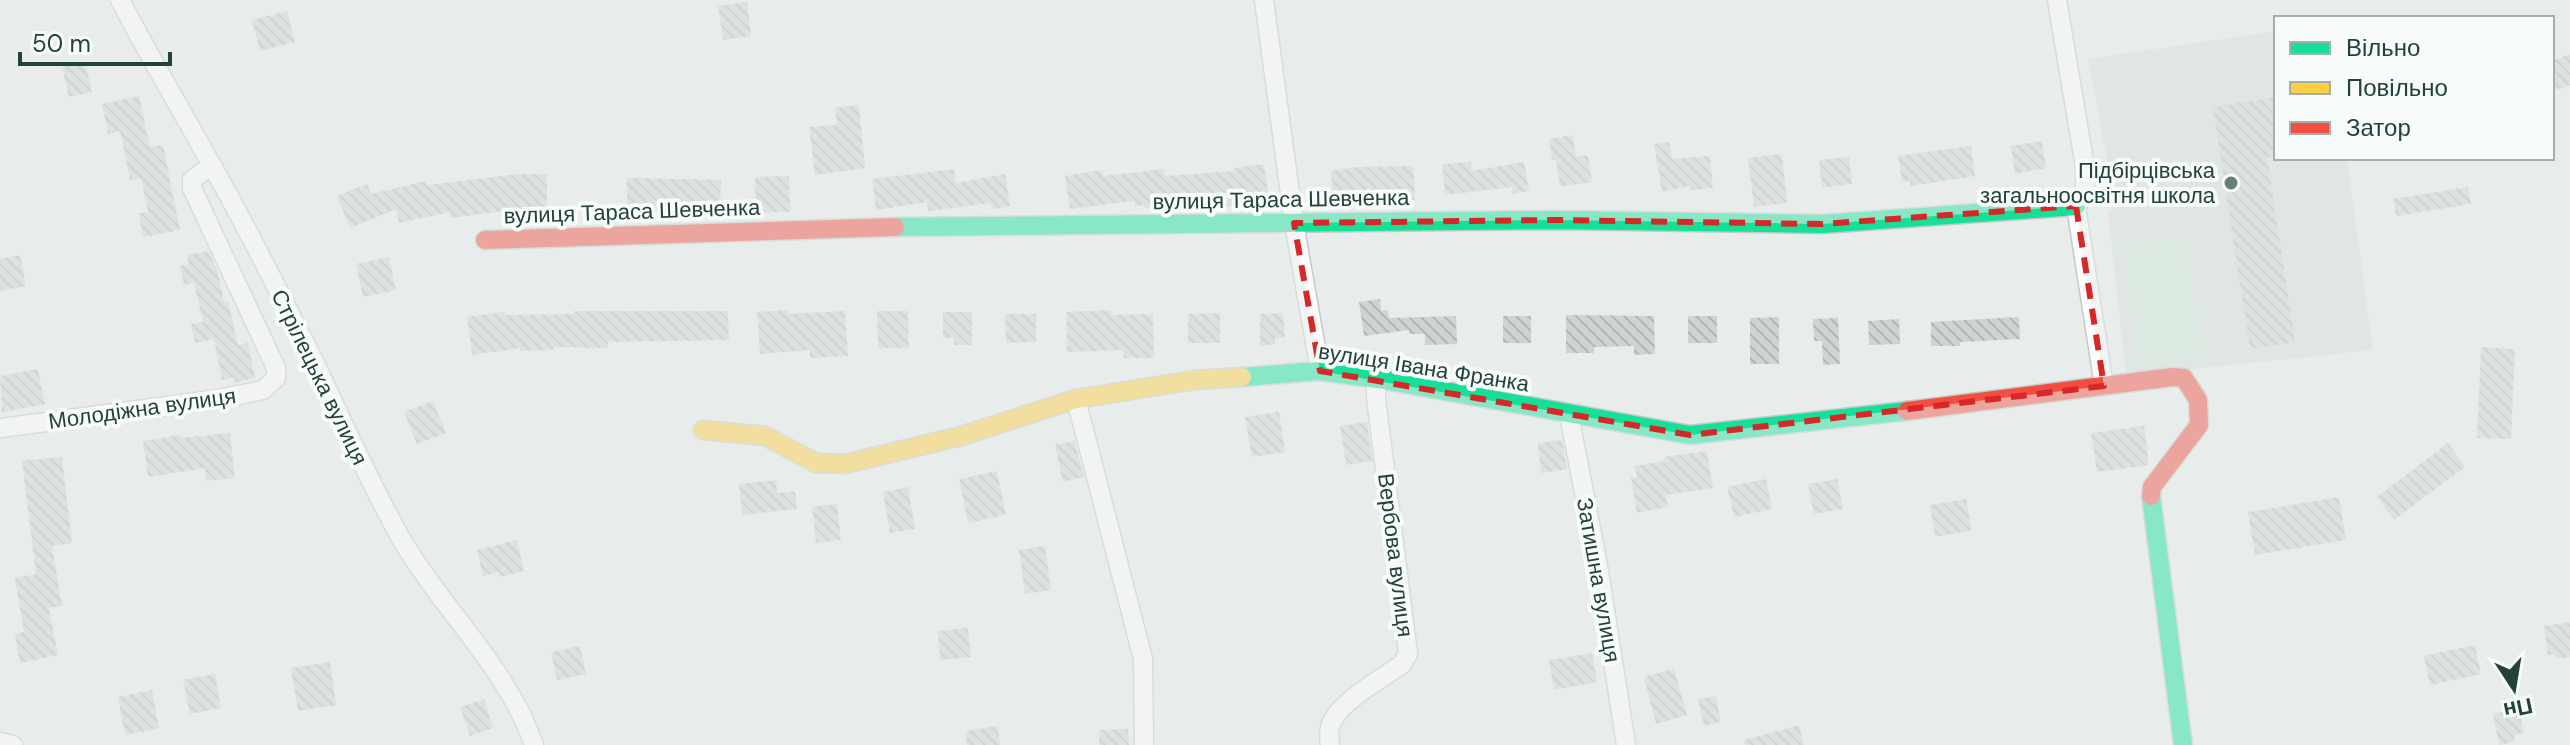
<svg xmlns="http://www.w3.org/2000/svg" width="2570" height="745" font-family="'DM Sans',sans-serif">
  <style>
    .built { fill: #d6dedb }
    .garden { fill: #d1e6d8 }
    .building { fill: url(#building-back-hatch) }
    .lines { fill: none; stroke-linecap: round; stroke-linejoin: round }
    .street-casing { stroke: #c5cac8; stroke-width: 21 }
    .fast-casing { stroke: #c3cbc8; stroke-width: 21 }
    .slow-casing { stroke: #c3cbc8; stroke-width: 21 }
    .jam-casing { stroke: #c3cbc8; stroke-width: 21 }
    .street { stroke: #fcfcfc; stroke-width: 18 }
    .fast { stroke: #16e098; stroke-width: 18 }
    .slow { stroke: #ffcf43; stroke-width: 18 }
    .jam { stroke: #f24e42; stroke-width: 18 }
    .marked { fill: none; stroke: #d62828; stroke-width: 6; stroke-dasharray: 16 10; stroke-linejoin: round }
    .poi-dot { fill: #697e78; stroke: #f7fbf9; stroke-width: 3 }
    .labels { text-anchor: middle; stroke-width: 8; stroke-linejoin: round; paint-order: stroke }
    .poi-label { font-size: 22px; fill: #24423a; stroke: #f7fbf9; text-anchor: end }
    .street-label { font-size: 22px; fill: #24423a; stroke: #f7fbf9 }
  </style>
  <defs>
    <pattern id="building-back-hatch" width="6" height="6" patternUnits="userSpaceOnUse" patternTransform="scale(2)"><rect width="6" height="6" fill="#cfd4d2"/><path d="M-1 5l2 2M0 0l6 6M5-1l2 2" fill="none" stroke="#b2b7b5"/></pattern>
  </defs>
  <rect width="100%" height="100%" fill="#e8edeb"/>
  <polygon class="built" points="2276,31 2276,158 2347,158 2373,350 2126,376 2108,211 2116,208 2088,59"/>
  <polygon class="garden" points="2184,235 2204,355 2141,366 2121,245"/>
  <g class="building">
    <polygon points="747,2 751,36 723,40 718,6"/>
    <polygon points="287,11 295,42 260,51 252,20"/>
    <polygon points="2570,54 2570,85 2552,92 2552,61"/>
    <polygon points="85,62 92,92 69,97 62,67"/>
    <polygon points="139,96 150,147 163,145 180,230 143,237 139,213 148,212 141,178 130,180 120,131 108,134 102,104"/>
    <polygon points="2276,97 2276,156 2267,157 2295,342 2250,349 2213,107"/>
    <polygon points="859,105 865,168 815,175 809,127 837,125 835,108"/>
    <polygon points="1573,135 1576,157 1588,155 1592,182 1560,187 1556,160 1552,160 1549,139"/>
    <polygon points="2042,141 2046,168 2015,174 2011,146"/>
    <polygon points="1669,142 1672,159 1710,156 1713,188 1690,190 1690,186 1662,192 1654,144"/>
    <polygon points="1971,146 1975,176 1911,186 1910,181 1902,182 1898,156"/>
    <polygon points="1782,154 1787,203 1754,207 1748,158"/>
    <polygon points="1849,157 1852,184 1822,188 1819,160"/>
    <polygon points="1471,162 1472,171 1524,162 1529,191 1513,194 1512,187 1445,195 1442,164"/>
    <polygon points="1264,164 1269,199 1228,207 1145,208 1144,205 1135,206 1135,201 1070,209 1065,176 1102,170 1103,176 1164,169 1165,176 1234,171 1234,168"/>
    <polygon points="1413,166 1415,200 1393,201 1393,196 1361,197 1362,201 1315,207 1313,192 1333,190 1330,171 1357,167"/>
    <polygon points="954,169 956,183 1005,174 1010,206 992,209 991,203 928,211 927,202 876,210 872,179"/>
    <polygon points="518,174 547,174 547,211 503,211 450,218 450,212 399,223 396,209 350,228 337,196 367,184 371,194 426,181 427,185"/>
    <polygon points="789,176 790,212 756,213 755,177"/>
    <polygon points="627,178 721,180 720,210 661,209 661,212 637,212 637,204 627,204"/>
    <polygon points="2468,187 2471,204 2396,216 2393,199"/>
    <polygon points="208,251 217,269 224,302 228,301 238,345 248,343 255,378 235,383 234,377 222,380 214,339 195,343 191,324 203,322 194,282 184,285 180,266 189,264 187,255"/>
    <polygon points="20,255 26,286 0,291 0,259"/>
    <polygon points="389,257 396,290 363,297 356,264"/>
    <polygon points="1380,299 1381,311 1388,310 1389,318 1456,316 1457,344 1425,345 1425,334 1409,334 1409,330 1364,336 1359,302"/>
    <polygon points="788,310 788,314 845,311 848,356 810,358 810,350 760,354 757,312"/>
    <polygon points="1111,310 1111,315 1153,314 1154,358 1124,358 1123,350 1067,352 1066,312"/>
    <polygon points="575,311 728,311 729,340 608,342 608,348 553,347 553,350 520,351 520,348 472,355 467,317 504,312 505,315 574,314"/>
    <polygon points="877,311 908,311 909,348 878,348"/>
    <polygon points="943,312 972,312 972,345 954,345 954,338 943,338"/>
    <polygon points="1220,313 1220,343 1188,343 1188,314"/>
    <polygon points="1283,313 1285,337 1275,338 1275,344 1260,346 1260,314"/>
    <polygon points="1005,314 1036,314 1036,342 1006,343"/>
    <polygon points="1566,315 1654,316 1655,354 1634,355 1634,346 1594,347 1594,353 1566,353"/>
    <rect x="1503" y="316" width="28" height="27"/>
    <rect x="1688" y="316" width="29" height="27"/>
    <polygon points="1779,317 1779,364 1750,364 1750,318"/>
    <polygon points="2019,317 2020,339 1960,342 1960,346 1931,346 1931,322"/>
    <polygon points="1838,318 1840,364 1823,365 1822,341 1814,341 1813,319"/>
    <polygon points="1899,319 1900,344 1869,345 1868,321"/>
    <polygon points="2481,347 2515,349 2511,439 2477,438"/>
    <polygon points="38,369 45,404 2,412 0,376"/>
    <polygon points="433,401 446,433 417,444 404,412"/>
    <polygon points="1279,412 1285,452 1252,457 1245,417"/>
    <polygon points="1367,422 1372,461 1346,465 1340,426"/>
    <polygon points="2144,426 2149,465 2097,472 2091,433"/>
    <polygon points="230,433 235,478 206,481 205,468 148,477 143,441 180,435 181,438"/>
    <polygon points="1562,440 1567,469 1541,473 1538,443"/>
    <polygon points="1074,441 1084,477 1063,482 1055,445"/>
    <polygon points="2448,443 2465,467 2394,520 2377,497"/>
    <polygon points="1707,451 1713,488 1666,495 1668,507 1637,513 1631,478 1637,477 1635,466 1664,461 1664,457"/>
    <polygon points="62,457 72,543 52,546 62,606 49,608 58,655 20,663 15,634 24,632 15,578 36,574 22,461"/>
    <polygon points="997,471 1006,515 968,523 959,479"/>
    <polygon points="1766,479 1772,509 1734,517 1727,487"/>
    <polygon points="1837,479 1843,509 1814,514 1808,484"/>
    <polygon points="776,480 777,493 795,491 797,509 742,515 739,484"/>
    <polygon points="908,487 915,529 890,533 883,492"/>
    <polygon points="2339,497 2346,540 2255,555 2248,512"/>
    <polygon points="1966,499 1972,530 1935,537 1930,505"/>
    <polygon points="837,504 841,540 816,543 812,507"/>
    <polygon points="517,540 524,571 500,577 499,572 483,576 477,550"/>
    <polygon points="1045,546 1051,590 1025,594 1019,550"/>
    <polygon points="2570,622 2570,657 2556,659 2555,654 2548,655 2544,626"/>
    <polygon points="968,628 971,657 940,660 938,631"/>
    <polygon points="2475,645 2481,674 2430,685 2424,656"/>
    <polygon points="580,646 586,674 557,680 551,652"/>
    <polygon points="1592,653 1597,682 1554,690 1549,660"/>
    <polygon points="330,662 336,705 298,711 291,668"/>
    <polygon points="1674,669 1687,715 1656,724 1644,677"/>
    <polygon points="215,674 221,708 190,714 183,680"/>
    <polygon points="152,690 159,728 125,735 118,697"/>
    <polygon points="1716,696 1721,722 1704,726 1698,699"/>
    <polygon points="484,699 493,728 470,736 460,707"/>
    <polygon points="2519,709 2524,733 2514,735 2515,742 2499,745 2493,714"/>
    <polygon points="1799,725 1804,745 1745,745 1744,740"/>
    <polygon points="998,726 1000,745 967,745 966,731"/>
    <polygon points="1128,729 1129,745 1099,745 1099,730"/>
  </g>
  <g class="lines">
    <defs>
      <g id="street">
        <path d="M120,0C149,56 181,109 211,164C241,216 268,271 296,325C333,397 363,472 403,542C444,611 508,669 534,745"/>
        <polyline points="1264,0 1294,223 1320,371"/>
        <polyline points="2057,0 2085,167 2085,195 2076,206 2104,386"/>
        <polyline points="1076,399 1143,659 1144,745"/>
        <polyline points="1569,415 1598,565 1626,745"/>
        <polyline points="0,428 213,400 263,390 276,378 276,368 192,188 192,180 212,165"/>
        <polyline points="0,742 13,745"/>
        <path d="M1330,745C1329,736 1328,728 1333,720C1344,699 1383,678 1402,664L1408,654L1376,398V383L1378,379"/>
      </g>
      <g id="fast">
        <polyline points="895,227 1556,220 1822,224 2076,206"/>
        <polyline points="1242,377 1320,371 1378,379 1690,435 1907,411"/>
        <polyline points="2151,496 2183,745"/>
      </g>
      <polyline id="slow" points="703,430 765,436 816,463 845,464 961,436 1076,399 1195,380 1242,377"/>
      <g id="jam">
        <polyline points="485,240 895,227"/>
        <polyline points="1907,411 2173,377 2184,378 2198,400 2199,425 2152,487 2151,496"/>
      </g>
    </defs>
    <use href="#street" class="street-casing"/>
    <use href="#fast" class="fast-casing"/>
    <use href="#slow" class="slow-casing"/>
    <use href="#jam" class="jam-casing"/>
    <use href="#street" class="street"/>
    <use href="#fast" class="fast"/>
    <use href="#slow" class="slow"/>
    <use href="#jam" class="jam"/>
  </g>
  <path d="M0 0H2570V745H0ZM2076,206L2104,386L1690,435L1320,371L1294,223L1556,220L1822,224Z" fill="#e8edeb" fill-opacity=".55" fill-rule="evenodd"/>
  <path class="marked" d="M2076,206L2104,386L1690,435L1320,371L1294,223L1556,220L1822,224Z"/>
  <circle class="poi-dot" cx="2231" cy="183" r="8"/>
  <g class="labels">
    <g class="poi-label">
      <text x="2215" y="178">Підбірцівська<tspan x="2215" dy="25">загальноосвітня школа</tspan></text>
    </g>
    <g class="street-label">
      <text transform="translate(1281 199) rotate(-1)" y="8">вулиця Тараса Шевченка</text>
      <text transform="translate(632 211) rotate(-2)" y="8">вулиця Тараса Шевченка</text>
      <text transform="translate(1424 367) rotate(9)" y="8">вулиця Івана Франка</text>
      <text transform="translate(320 377) rotate(64)" y="8">Стрілецька вулиця</text>
      <text transform="translate(142 408) rotate(-8)" y="8">Молодіжна вулиця</text>
      <text transform="translate(1396 555) rotate(83)" y="8">Вербова вулиця</text>
      <text transform="translate(1599 580) rotate(80)" y="8">Затишна вулиця</text>
    </g>
  </g>
  <rect x="2274" y="16" width="280" height="144" fill="#f7fbf9" stroke="#a3b1ad" stroke-width="2"/>
  <rect x="2290" y="42" width="40" height="12" fill="#16e098" stroke="#a3b1ad" stroke-width="2"/>
  <text x="2346" y="56" font-size="24" fill="#24423a">Вільно</text>
  <rect x="2290" y="82" width="40" height="12" fill="#ffcf43" stroke="#a3b1ad" stroke-width="2"/>
  <text x="2346" y="96" font-size="24" fill="#24423a">Повільно</text>
  <rect x="2290" y="122" width="40" height="12" fill="#f24e42" stroke="#a3b1ad" stroke-width="2"/>
  <text x="2346" y="136" font-size="24" fill="#24423a">Затор</text>
  <g transform="translate(2514 689) rotate(168)" stroke="#f7fbf9" stroke-width="6" paint-order="stroke">
  <path d="M0-6L14 30L0 20L-14 30Z" fill="#24423a"/>
  <text y="-12" font-size="22" font-weight="bold" text-anchor="middle" fill="#24423a">Пн</text>
  </g>
  <path d="M20 52v12h150v-12" fill="none" stroke="#24423a" stroke-width="4"/>
  <text x="32" y="52" font-size="24" fill="#24423a" stroke="#f7fbf9" stroke-width="6" paint-order="stroke">50 m</text>
</svg>
